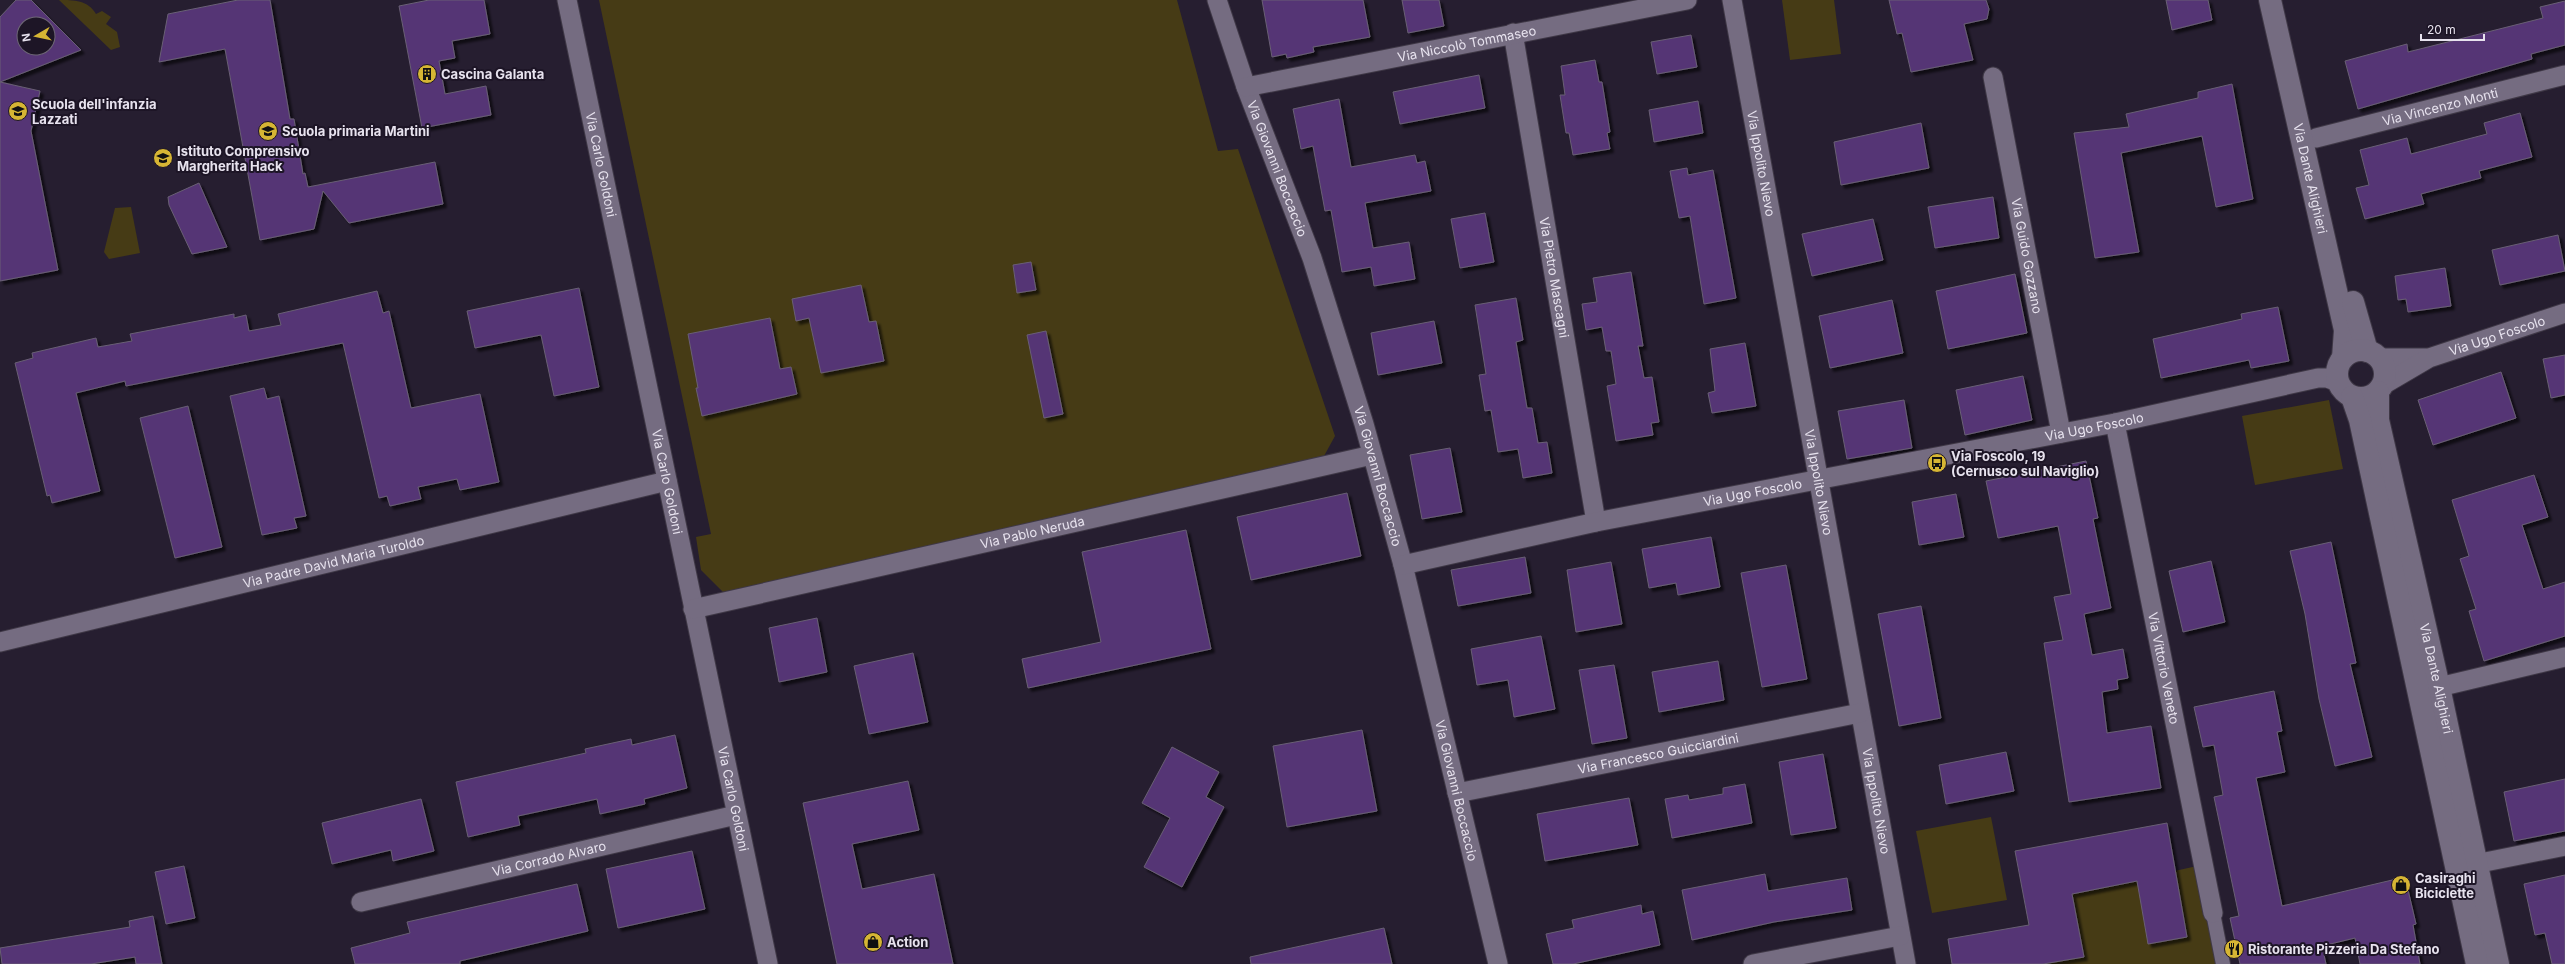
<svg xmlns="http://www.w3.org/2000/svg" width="2565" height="964" font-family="Inter,sans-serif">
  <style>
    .green { fill: #463b15 }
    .building { fill: #553575; stroke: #695f74; fill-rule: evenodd; filter: url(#shadow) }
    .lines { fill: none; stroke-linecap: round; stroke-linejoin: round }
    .pedestrian-casing { stroke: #3f3846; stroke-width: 16 }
    .minor-casing { stroke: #3f3846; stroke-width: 21 }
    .tertiary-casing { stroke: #3f3846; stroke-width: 24 }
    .pedestrian { stroke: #756c81; stroke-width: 14 }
    .minor { stroke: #756c81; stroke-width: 19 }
    .tertiary { stroke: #756c81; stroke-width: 22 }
    .labels { text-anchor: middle; stroke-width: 4; stroke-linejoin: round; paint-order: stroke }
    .street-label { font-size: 13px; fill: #e7e2ee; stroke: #1d1526 }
    .poi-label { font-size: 13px; font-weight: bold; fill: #e7e2ee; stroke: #1d1526; text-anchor: start }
  </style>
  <defs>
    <filter id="shadow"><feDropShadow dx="3.5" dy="3.5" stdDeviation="1" flood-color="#0009"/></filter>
  </defs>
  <rect width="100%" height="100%" fill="#261e30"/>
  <g class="green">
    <path d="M59,0C74,0 88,0 96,14L102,11L111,17L106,24L117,32L120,47L111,50Z"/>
    <polygon points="599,0 1177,0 1218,151 1238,149 1335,436 1324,456 723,592 701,570 696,537 711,534"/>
    <polygon points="1782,0 1834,0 1841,54 1790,60"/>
    <polygon points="131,207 140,253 109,259 104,252 115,208"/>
    <polygon points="2329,400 2343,469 2255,485 2242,416"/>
    <polygon points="1991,817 2007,900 1932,913 1916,831"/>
    <polygon points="2197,866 2216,964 2043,964 2084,957 2072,894"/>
  </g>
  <g class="building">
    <path d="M16,0H31L81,50L0,82V17ZM24,24H48V48H24Z"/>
    <polygon points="238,0 270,0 290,119 294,119 303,174 305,173 308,187 435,162 443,204 349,223 323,191 314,229 260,240 225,49 159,62 168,14"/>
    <polygon points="429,0 484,0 490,34 452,41 455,58 439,61 445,94 486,86 491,115 422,128 399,6"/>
    <polygon points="1262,0 1363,0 1370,37 1313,47 1314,52 1287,58 1286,54 1272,57"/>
    <polygon points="1402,0 1439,0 1444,26 1408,33"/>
    <polygon points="1889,0 1986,0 1989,9 1987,19 1964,24 1973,60 1911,72 1902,33 1897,34"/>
    <polygon points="2166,0 2208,0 2212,20 2172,30"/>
    <polygon points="2565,1 2565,45 2531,54 2532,59 2358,109 2345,61 2407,44 2408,52 2543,18 2540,7"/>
    <polygon points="1691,35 1697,67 1657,74 1651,42"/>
    <polygon points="1595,60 1599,82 1602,82 1610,132 1607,133 1610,149 1573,155 1569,133 1566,133 1560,95 1565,95 1561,66"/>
    <polygon points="1479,75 1485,108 1400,124 1393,92"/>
    <polygon points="0,82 40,91 31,131 58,270 0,281"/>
    <polygon points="2232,84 2253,199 2216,207 2202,136 2121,153 2139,252 2095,258 2074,133 2129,127 2126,114 2198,98 2198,92"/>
    <polygon points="1339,99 1351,167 1415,155 1417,163 1425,161 1431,191 1365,203 1373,248 1409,242 1415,279 1374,286 1371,267 1342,272 1331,210 1325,211 1313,146 1301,149 1293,109"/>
    <polygon points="1698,101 1703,133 1654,142 1649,110"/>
    <polygon points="2520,113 2532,157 2479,171 2481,178 2421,194 2424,204 2365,219 2356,188 2369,185 2360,150 2407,138 2411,154 2487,134 2484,123"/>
    <polygon points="1921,123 1929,168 1841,185 1834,142"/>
    <polygon points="1687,168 1688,175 1713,170 1736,298 1704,304 1690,216 1679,218 1670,171"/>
    <polygon points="199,183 227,247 192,254 169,205 168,197"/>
    <polygon points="1993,197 1999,238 1935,248 1928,207"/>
    <polygon points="1485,213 1494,262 1460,268 1451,219"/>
    <polygon points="1873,219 1883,260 1812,276 1802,234"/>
    <polygon points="2558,235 2565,271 2500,285 2492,250"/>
    <polygon points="1031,262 1036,290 1017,293 1013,265"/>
    <polygon points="2445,268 2451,306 2408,312 2406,299 2398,300 2395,276"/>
    <polygon points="1631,272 1643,346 1638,346 1644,378 1652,377 1659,422 1651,423 1653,435 1616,441 1607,386 1616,384 1611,351 1606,351 1602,327 1586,330 1582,304 1597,302 1593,278"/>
    <polygon points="2015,274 2027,333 1948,349 1936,291"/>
    <polygon points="861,285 869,322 876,321 884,361 821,373 809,318 796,321 792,299"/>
    <polygon points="579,288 599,387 554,396 541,335 475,348 467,311"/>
    <polygon points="377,291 383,313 389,311 411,408 480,394 499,482 460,490 457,479 418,487 421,499 390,506 387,496 379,498 343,343 126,386 125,381 76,393 100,491 52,503 50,495 47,496 15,363 33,358 32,353 96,338 98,347 132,341 130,334 234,314 234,318 246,315 249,331 281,325 278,314"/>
    <polygon points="1516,298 1523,340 1516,342 1527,408 1532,408 1538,443 1547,442 1552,473 1523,478 1518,449 1498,452 1491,410 1485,411 1479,375 1486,374 1475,305"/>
    <polygon points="1892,300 1903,353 1830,368 1819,316"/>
    <polygon points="2278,307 2289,361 2251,368 2249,360 2161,378 2153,339 2242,319 2241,314"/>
    <polygon points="770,318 780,369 791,367 797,394 702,416 696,388 698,388 688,334"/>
    <polygon points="1434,321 1442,363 1378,375 1371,333"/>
    <polygon points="1046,331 1063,414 1044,418 1027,335"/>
    <polygon points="1745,343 1756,406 1712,413 1708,393 1715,391 1710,349"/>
    <polygon points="2565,355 2565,395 2551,398 2543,359"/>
    <polygon points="2501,372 2516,418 2433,445 2418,400"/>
    <polygon points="2023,376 2032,420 1965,435 1956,390"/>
    <polygon points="264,388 267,399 279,396 306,516 294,518 297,528 262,535 230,396"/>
    <polygon points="1904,400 1912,448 1847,459 1838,411"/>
    <polygon points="188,406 222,547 175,558 140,418"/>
    <polygon points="1450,448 1462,512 1422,519 1410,455"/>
    <polygon points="2086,461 2098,518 2093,519 2111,608 2084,614 2092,655 2123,649 2128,678 2117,680 2118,689 2102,692 2107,733 2151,726 2161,788 2069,802 2044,643 2063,640 2054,597 2071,594 2058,526 1998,538 1986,481"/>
    <polygon points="2534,475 2548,517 2522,525 2543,589 2565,582 2565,636 2484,661 2469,611 2476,609 2460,559 2469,556 2452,500"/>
    <polygon points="1347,493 1361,556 1251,580 1237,517"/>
    <polygon points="1956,494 1964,537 1919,545 1912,502"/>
    <polygon points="1186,530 1211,649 1028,688 1022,659 1101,642 1082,552"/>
    <polygon points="1711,537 1720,587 1678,595 1676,583 1649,588 1642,549"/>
    <polygon points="2331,542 2356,663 2350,664 2372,757 2335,766 2319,699 2305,614 2290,551"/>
    <polygon points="1525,557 1531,593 1458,606 1451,570"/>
    <polygon points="2211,561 2225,622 2183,632 2169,571"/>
    <polygon points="1611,562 1622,624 1576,632 1567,570"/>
    <polygon points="1786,565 1807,679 1762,687 1741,573"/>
    <polygon points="1921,606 1941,718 1899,726 1878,614"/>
    <polygon points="817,618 827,672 779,682 769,628"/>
    <polygon points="1541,636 1555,709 1514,717 1508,680 1477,685 1471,649"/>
    <polygon points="913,653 928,722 869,734 854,666"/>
    <polygon points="1718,661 1724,700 1659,712 1652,672"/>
    <polygon points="1614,665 1627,738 1592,744 1579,670"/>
    <polygon points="2274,691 2282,731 2277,732 2285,772 2256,778 2282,906 2405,877 2416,924 2413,925 2420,964 2360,964 2355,938 2322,946 2326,964 2240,964 2230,918 2239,916 2214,797 2223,795 2214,745 2203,747 2194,707"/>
    <polygon points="1362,730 1377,811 1287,827 1273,746"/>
    <polygon points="675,735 687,788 644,799 645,804 600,814 597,799 518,816 520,825 468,837 456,782 586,753 585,749 631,739 632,745"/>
    <polygon points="1172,747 1219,772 1206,797 1224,807 1182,887 1144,867 1170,818 1142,803"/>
    <polygon points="2006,752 2014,791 1946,804 1939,765"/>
    <polygon points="1823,754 1836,828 1791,835 1779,762"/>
    <polygon points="2565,779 2565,831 2514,841 2504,792"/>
    <polygon points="908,781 919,830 852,844 862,889 934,874 953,964 837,964 803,803"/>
    <polygon points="1745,784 1752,823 1672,838 1665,799 1688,795 1689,800 1723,794 1723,788"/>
    <polygon points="1629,798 1638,845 1545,861 1537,814"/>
    <polygon points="421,799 434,851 393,861 391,850 332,864 322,823"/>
    <polygon points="2167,823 2187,937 2148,944 2137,881 2072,894 2084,957 2043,964 1952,964 1948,939 2029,925 2015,851"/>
    <polygon points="692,851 705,909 618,928 606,869"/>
    <polygon points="184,866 195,918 166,924 155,872"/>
    <polygon points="1765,874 1768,891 1847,878 1852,910 1774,922 1692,940 1682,890"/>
    <polygon points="2565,875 2565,964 2552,964 2545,933 2535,935 2524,884"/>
    <polygon points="577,884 588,931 460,961 460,964 355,964 351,948 410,933 407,922"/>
    <polygon points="1641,905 1642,914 1653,911 1660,945 1573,964 1553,964 1546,934 1574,928 1572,920"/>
    <polygon points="153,916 162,964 136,964 135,957 91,964 2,964 0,948 130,927 129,921"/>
    <polygon points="1384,928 1392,964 1251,964 1250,957"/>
  </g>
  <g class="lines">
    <defs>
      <polyline id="pedestrian" points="2213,913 2223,964"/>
      <g id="minor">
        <path id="s1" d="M567,0L768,964"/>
        <path id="s2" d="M1217,0L1246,87L1312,258L1364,424L1403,565L1498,964"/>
        <path id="s3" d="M1732,0L1906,964"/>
        <path id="s4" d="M1513,33L1596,522"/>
        <path id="s5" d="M1993,77L2061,433"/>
        <path id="s6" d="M1246,87L1687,0"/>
        <path id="s7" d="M2316,138L2565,75"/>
        <polyline points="2378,358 2426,358"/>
        <path id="s8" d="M2383,385L2429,358L2565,313"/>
        <path id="s9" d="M2115,423L2213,913"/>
        <path id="s10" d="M1403,565L1596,522L2115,423L2318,378H2327L2338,382"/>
        <path id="s11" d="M693,609L1372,455"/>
        <path id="s12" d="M0,642L667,481"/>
        <polyline points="2439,687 2565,657"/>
        <path id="s13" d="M1457,793L1860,713"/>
        <polyline points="2475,864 2565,846"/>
        <path id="s14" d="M361,902L736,815"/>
        <polyline points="1753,964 1900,936"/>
      </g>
      <g id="tertiary">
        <path id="s15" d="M2270,0L2345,330L2343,358"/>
        <polyline points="2353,302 2367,351"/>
        <circle cx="2361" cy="374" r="24"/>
        <path id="s16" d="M2378,392V420L2439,687L2498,964"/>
        <polyline points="2352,397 2360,420 2477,964"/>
      </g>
    </defs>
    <use href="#pedestrian" class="pedestrian-casing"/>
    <use href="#minor" class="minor-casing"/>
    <use href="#tertiary" class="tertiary-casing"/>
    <use href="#pedestrian" class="pedestrian"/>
    <use href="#minor" class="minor"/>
    <use href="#tertiary" class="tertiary"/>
  </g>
  <defs>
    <symbol id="building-disc" viewBox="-11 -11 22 22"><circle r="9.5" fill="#d6b534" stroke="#1d1526"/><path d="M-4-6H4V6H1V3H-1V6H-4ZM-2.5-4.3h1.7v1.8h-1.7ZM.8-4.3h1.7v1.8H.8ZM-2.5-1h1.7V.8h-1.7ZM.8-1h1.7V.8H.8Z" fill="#111"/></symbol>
    <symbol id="school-disc" viewBox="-11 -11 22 22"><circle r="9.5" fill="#d6b534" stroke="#1d1526"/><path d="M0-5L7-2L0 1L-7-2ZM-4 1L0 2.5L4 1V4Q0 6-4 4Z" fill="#111"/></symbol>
    <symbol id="bus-disc" viewBox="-11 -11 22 22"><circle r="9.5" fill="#d6b534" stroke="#1d1526"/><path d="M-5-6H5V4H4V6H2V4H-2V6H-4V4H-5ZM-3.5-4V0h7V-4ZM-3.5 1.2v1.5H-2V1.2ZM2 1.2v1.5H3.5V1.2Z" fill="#111"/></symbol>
    <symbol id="shop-disc" viewBox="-11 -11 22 22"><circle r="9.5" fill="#d6b534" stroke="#1d1526"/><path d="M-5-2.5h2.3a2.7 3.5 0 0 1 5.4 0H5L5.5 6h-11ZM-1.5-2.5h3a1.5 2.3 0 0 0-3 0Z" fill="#111"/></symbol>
    <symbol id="restaurant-disc" viewBox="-11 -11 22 22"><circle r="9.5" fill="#d6b534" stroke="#1d1526"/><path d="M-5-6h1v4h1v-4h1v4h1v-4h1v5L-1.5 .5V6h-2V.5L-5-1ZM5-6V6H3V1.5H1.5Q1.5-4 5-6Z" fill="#111"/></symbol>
  </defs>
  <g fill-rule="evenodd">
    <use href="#building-disc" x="416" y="63" width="22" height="22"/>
    <use href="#school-disc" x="7" y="100" width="22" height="22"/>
    <use href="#school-disc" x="257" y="120" width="22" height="22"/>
    <use href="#school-disc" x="152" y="147" width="22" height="22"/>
    <use href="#bus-disc" x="1926" y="452" width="22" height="22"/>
    <use href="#shop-disc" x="2390" y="874" width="22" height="22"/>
    <use href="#shop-disc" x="862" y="931" width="22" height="22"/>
    <use href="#restaurant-disc" x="2223" y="938" width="22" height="22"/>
  </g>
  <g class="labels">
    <g class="street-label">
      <text dy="5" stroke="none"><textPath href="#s6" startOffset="225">Via Niccolò Tommaseo</textPath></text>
      <text dy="5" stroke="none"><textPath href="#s7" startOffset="128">Via Vincenzo Monti</textPath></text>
      <text dy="5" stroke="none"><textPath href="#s3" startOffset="166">Via Ippolito Nievo</textPath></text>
      <text dy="5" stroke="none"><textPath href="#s1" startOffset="168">Via Carlo Goldoni</textPath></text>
      <text dy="5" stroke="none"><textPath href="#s2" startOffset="179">Via Giovanni Boccaccio</textPath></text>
      <text dy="5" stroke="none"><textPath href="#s15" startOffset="183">Via Dante Alighieri</textPath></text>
      <text dy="5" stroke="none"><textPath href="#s5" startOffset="182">Via Guido Gozzano</textPath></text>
      <text dy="5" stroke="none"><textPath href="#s4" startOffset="248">Via Pietro Mascagni</textPath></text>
      <text dy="5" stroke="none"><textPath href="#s8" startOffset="125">Via Ugo Foscolo</textPath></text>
      <text dy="5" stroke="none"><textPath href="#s10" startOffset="705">Via Ugo Foscolo</textPath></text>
      <text dy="5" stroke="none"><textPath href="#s2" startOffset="503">Via Giovanni Boccaccio</textPath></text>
      <text dy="5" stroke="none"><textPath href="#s1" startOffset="492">Via Carlo Goldoni</textPath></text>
      <text dy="5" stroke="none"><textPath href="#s3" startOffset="490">Via Ippolito Nievo</textPath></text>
      <text dy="5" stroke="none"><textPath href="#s10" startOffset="357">Via Ugo Foscolo</textPath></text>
      <text dy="5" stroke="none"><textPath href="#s11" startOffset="348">Via Pablo Neruda</textPath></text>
      <text dy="5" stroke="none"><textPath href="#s12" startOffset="343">Via Padre David Maria Turoldo</textPath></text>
      <text dy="5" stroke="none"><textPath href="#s9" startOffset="250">Via Vittorio Veneto</textPath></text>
      <text dy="5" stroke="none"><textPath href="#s16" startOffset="293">Via Dante Alighieri</textPath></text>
      <text dy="5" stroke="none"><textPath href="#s13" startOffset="205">Via Francesco Guicciardini</textPath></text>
      <text dy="5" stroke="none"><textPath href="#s2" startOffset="827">Via Giovanni Boccaccio</textPath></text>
      <text dy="5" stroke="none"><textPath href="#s1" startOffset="816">Via Carlo Goldoni</textPath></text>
      <text dy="5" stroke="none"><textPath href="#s3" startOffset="814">Via Ippolito Nievo</textPath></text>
      <text dy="5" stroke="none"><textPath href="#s14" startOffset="193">Via Corrado Alvaro</textPath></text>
    </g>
    <g class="poi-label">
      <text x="441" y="79">Cascina Galanta</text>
      <text x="32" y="109">Scuola dell'infanzia<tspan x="32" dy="15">Lazzati</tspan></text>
      <text x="282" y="136">Scuola primaria Martini</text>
      <text x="177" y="156">Istituto Comprensivo<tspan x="177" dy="15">Margherita Hack</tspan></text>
      <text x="1951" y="461">Via Foscolo, 19<tspan x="1951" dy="15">(Cernusco sul Naviglio)</tspan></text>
      <text x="2415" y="883">Casiraghi<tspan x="2415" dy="15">Biciclette</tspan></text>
      <text x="887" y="947">Action</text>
      <text x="2248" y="954">Ristorante Pizzeria Da Stefano</text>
    </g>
  </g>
  <g transform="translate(36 36) rotate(261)"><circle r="19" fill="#1d1526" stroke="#6e6776"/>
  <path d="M0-3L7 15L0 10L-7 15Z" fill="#d6b534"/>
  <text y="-6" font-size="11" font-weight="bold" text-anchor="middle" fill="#e7e2ee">N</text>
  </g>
  <path d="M2421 34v6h63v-6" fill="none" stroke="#e7e2ee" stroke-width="2"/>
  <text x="2427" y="34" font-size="12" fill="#e7e2ee" stroke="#1d1526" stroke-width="3" paint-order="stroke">20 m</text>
</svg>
